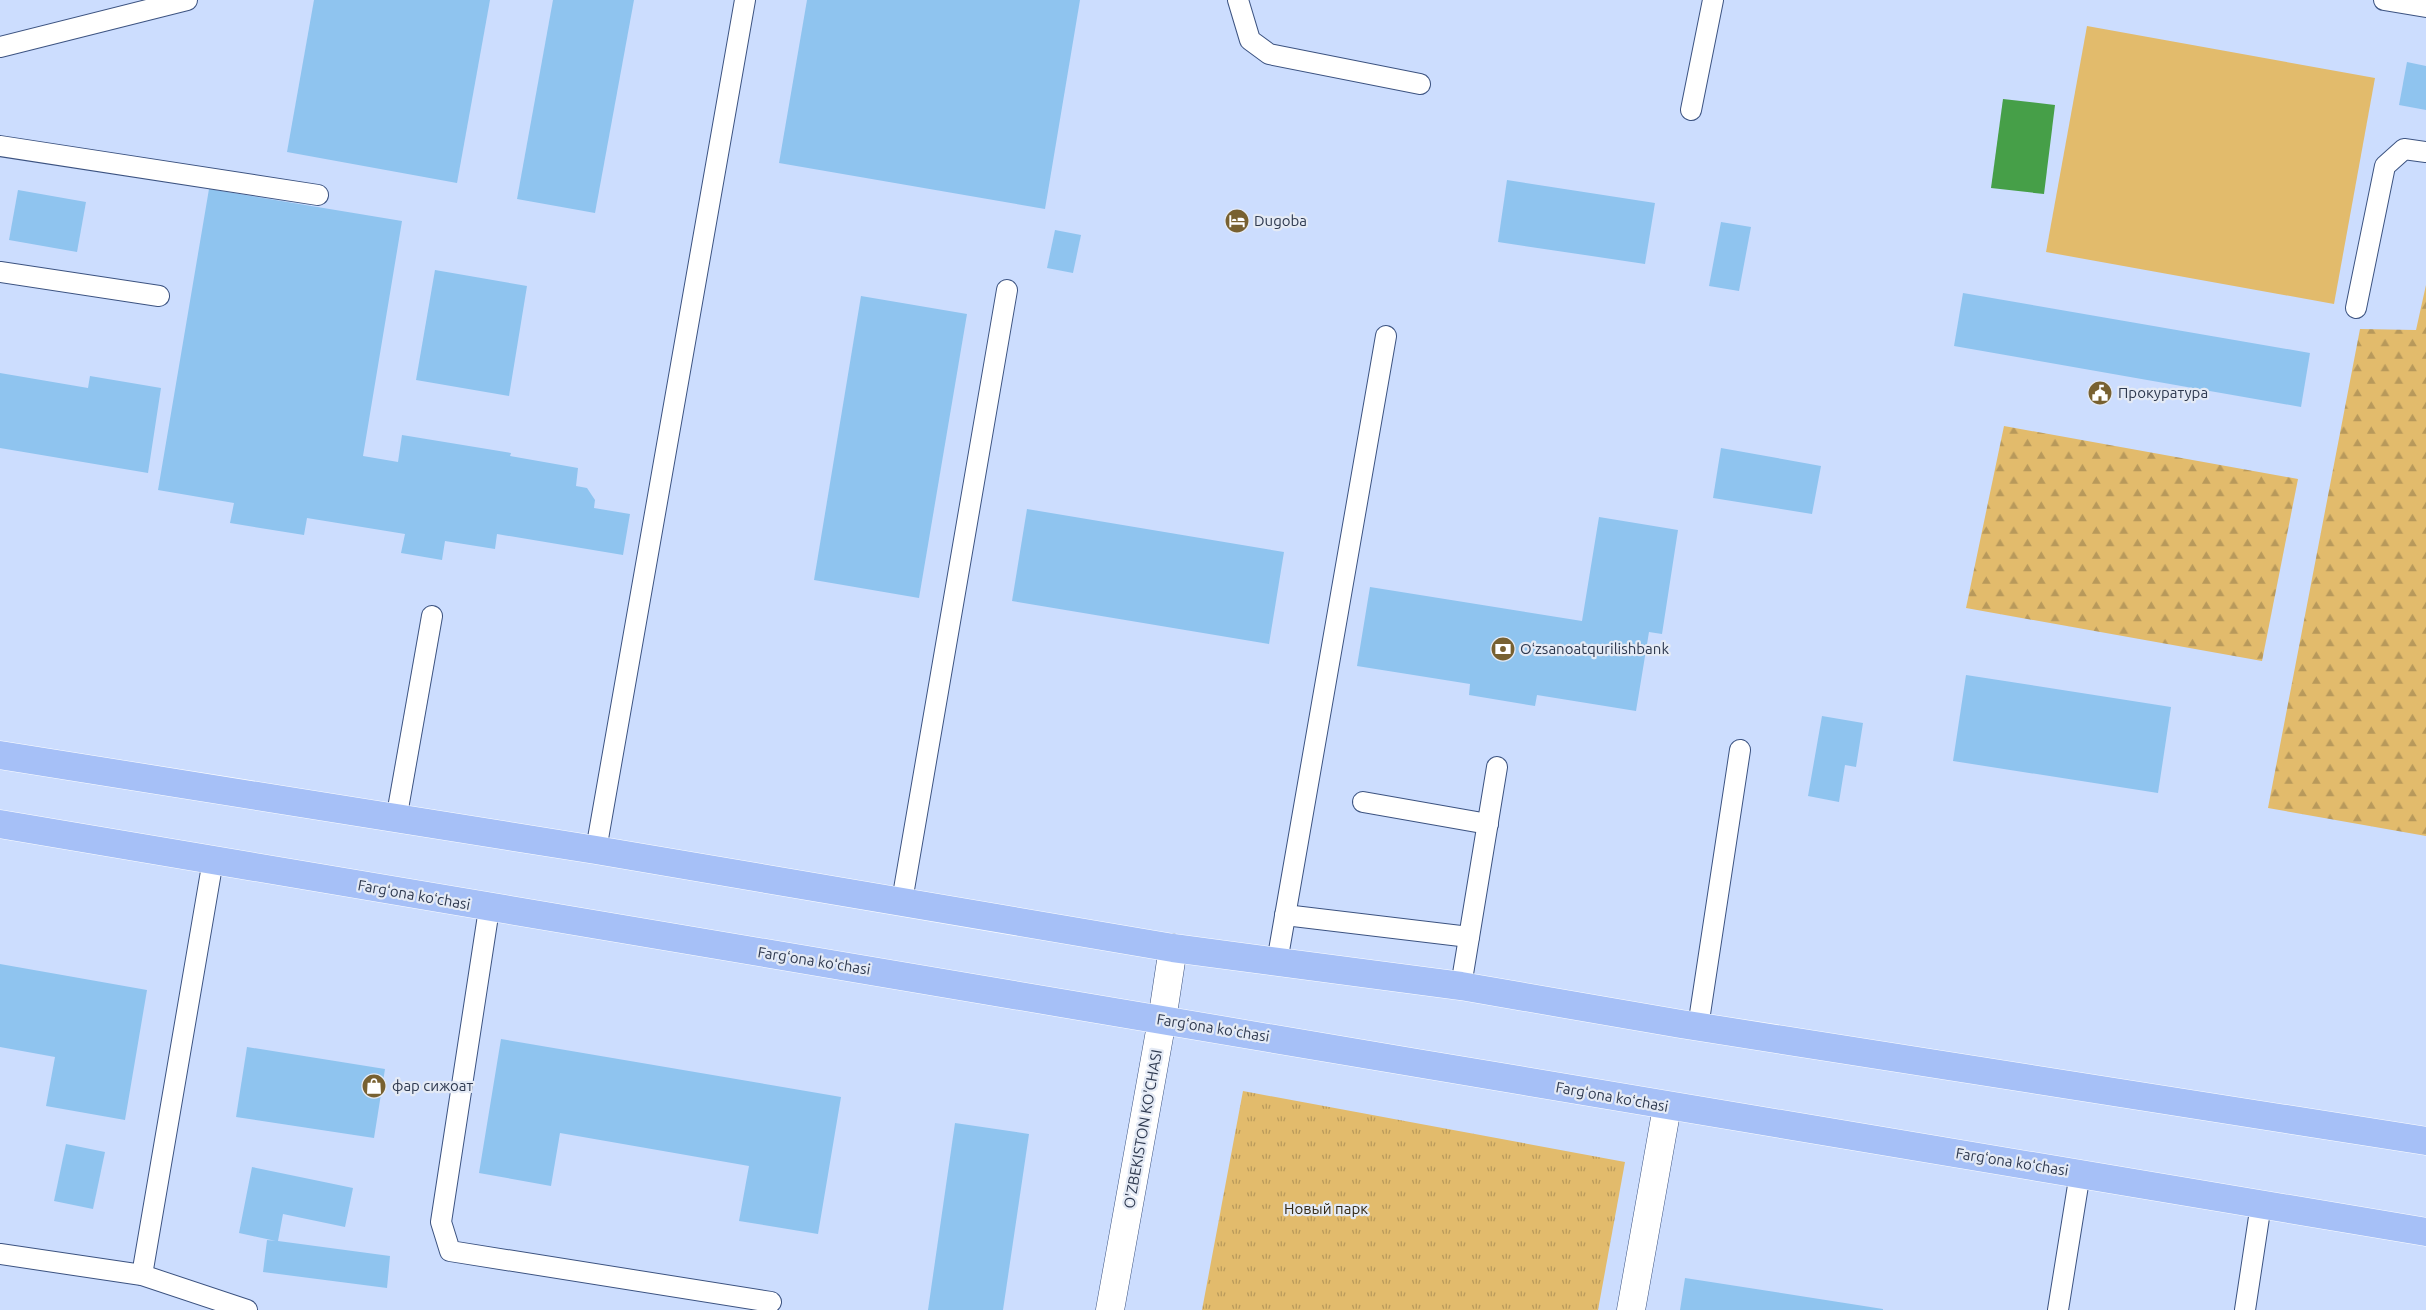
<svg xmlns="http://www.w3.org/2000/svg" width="2426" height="1310" font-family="Ubuntu,sans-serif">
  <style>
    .grass { fill: url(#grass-tufts) }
    .forest { fill: url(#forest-firs) }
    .garden { fill: #e2bb6c }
    .water { fill: #469f48 }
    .building { fill: #8fc4ef }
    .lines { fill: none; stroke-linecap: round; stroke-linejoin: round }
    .service-casing { stroke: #3c5381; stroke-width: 22 }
    .minor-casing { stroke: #3c5381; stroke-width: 29 }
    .tertiary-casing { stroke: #3c5381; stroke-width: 29 }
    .primary-casing { stroke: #fff; stroke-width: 29 }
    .service { stroke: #fff; stroke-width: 20 }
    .minor { stroke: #fff; stroke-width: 28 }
    .tertiary { stroke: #fff; stroke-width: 28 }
    .primary { stroke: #a6c0f7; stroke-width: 28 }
    .labels { text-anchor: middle; stroke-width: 4.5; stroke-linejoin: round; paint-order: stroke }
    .poi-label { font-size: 15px; fill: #2e394f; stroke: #e4eaf5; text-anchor: start }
    .street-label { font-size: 15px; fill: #2e394f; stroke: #e4eaf5 }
    .park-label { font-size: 15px; fill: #332915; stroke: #e4eaf5 }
  </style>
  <defs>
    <pattern id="grass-tufts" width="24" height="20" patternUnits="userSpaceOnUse" patternTransform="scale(1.25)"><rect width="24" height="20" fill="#e2bb6c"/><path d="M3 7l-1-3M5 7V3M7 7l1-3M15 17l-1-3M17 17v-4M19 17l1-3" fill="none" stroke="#b8995b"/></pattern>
    <pattern id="forest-firs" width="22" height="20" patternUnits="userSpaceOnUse" patternTransform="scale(1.25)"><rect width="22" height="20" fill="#e2bb6c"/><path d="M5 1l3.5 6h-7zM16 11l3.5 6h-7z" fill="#b8995b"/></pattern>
  </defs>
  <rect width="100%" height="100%" fill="#ccddfe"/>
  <polygon class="grass" points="1243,1091 1625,1162 1598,1310 1202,1310"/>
  <g class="forest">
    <polygon points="2426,285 2426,836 2268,808 2360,329 2416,330"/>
    <polygon points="2004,426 2298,479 2262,661 1966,608"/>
  </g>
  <polygon class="garden" points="2087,26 2375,78 2334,304 2046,252"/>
  <polygon class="water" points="2003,99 2055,105 2044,194 1991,188"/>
  <g class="building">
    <polygon points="314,0 490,0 457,183 287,152"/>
    <polygon points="553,0 634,0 595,213 517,199"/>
    <polygon points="807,0 1080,0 1045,209 779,163"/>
    <polygon points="2407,62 2426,66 2426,110 2399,105"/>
    <polygon points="1507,180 1655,203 1645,264 1498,242"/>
    <polygon points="209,189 402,221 363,456 398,462 402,435 511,453 510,456 578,468 576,486 587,488 595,500 594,508 630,514 623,555 497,534 495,549 445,541 442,560 401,553 405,534 307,518 304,535 230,523 234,503 158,490"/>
    <polygon points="18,190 86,202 77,252 9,240"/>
    <polygon points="1721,222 1751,227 1739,291 1709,286"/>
    <polygon points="1055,230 1081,235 1073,273 1047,268"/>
    <polygon points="435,270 527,286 509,396 416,380"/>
    <polygon points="1963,293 2310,353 2301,407 1954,346"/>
    <polygon points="861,296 967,314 919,598 814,580"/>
    <polygon points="0,373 88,388 90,376 161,388 148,473 0,448"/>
    <polygon points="1721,448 1821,466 1812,514 1713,498"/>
    <polygon points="1027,509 1284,552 1269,644 1012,601"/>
    <polygon points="1599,517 1678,530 1662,634 1649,632 1636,711 1537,695 1535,706 1469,695 1470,684 1357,666 1370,587 1582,621"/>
    <polygon points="1966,675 2171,707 2158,793 1953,761"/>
    <polygon points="1822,716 1863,723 1856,767 1845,765 1839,802 1808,796"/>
    <polygon points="0,964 147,990 125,1120 46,1106 55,1057 0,1047"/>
    <polygon points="501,1039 841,1097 818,1234 739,1221 749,1166 560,1133 551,1186 479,1173"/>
    <polygon points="247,1047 385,1069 374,1138 236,1117"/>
    <polygon points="955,1123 1029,1134 1003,1310 928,1310"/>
    <polygon points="66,1144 105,1152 93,1209 54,1201"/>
    <polygon points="252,1167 353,1188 345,1227 283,1214 278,1241 390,1256 387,1288 263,1272 267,1240 276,1241 239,1233"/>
    <polygon points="1685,1278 1883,1309 1883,1310 1680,1310"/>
  </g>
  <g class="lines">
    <defs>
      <g id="service">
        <polyline points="1238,0 1250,40 1269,54 1420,84"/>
        <polyline points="2384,0 2426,7"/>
        <polyline points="0,47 187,0"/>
        <polyline points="1691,110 1713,0"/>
        <polyline points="0,146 318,195"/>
        <polyline points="0,272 159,296"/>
        <polyline points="2356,308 2385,166 2404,149 2426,152"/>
        <polyline points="1363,802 1488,824"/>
        <polyline points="396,820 432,616"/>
        <polyline points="596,850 745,0"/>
        <polyline points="902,901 1007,290"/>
        <polyline points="489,909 441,1222 450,1251 771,1302"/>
        <polyline points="1285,915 1469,937"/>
        <polyline points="1277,962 1386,336"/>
        <polyline points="1461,986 1497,767"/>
        <polyline points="1698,1027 1740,750"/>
        <polyline points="0,1254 142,1275 247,1310"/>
        <polyline points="142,1275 213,860"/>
        <polyline points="2058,1310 2080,1173"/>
        <polyline points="2245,1310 2261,1204"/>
      </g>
      <polyline id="minor" points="1631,1310 1667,1107"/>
      <polyline id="tertiary" points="1110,1310 1162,1020 1173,948"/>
      <g id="primary">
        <polyline points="0,755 596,850 1173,948 1461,986 1681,1024 2426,1141"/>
        <path d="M0,824C809,961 1617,1097 2426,1232"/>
      </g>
    </defs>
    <use href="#service" class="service-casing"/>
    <use href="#minor" class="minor-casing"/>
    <use href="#tertiary" class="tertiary-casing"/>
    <use href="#primary" class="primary-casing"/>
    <use href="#service" class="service"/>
    <use href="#minor" class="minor"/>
    <use href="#tertiary" class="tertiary"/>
    <use href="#primary" class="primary"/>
  </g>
  <defs>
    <symbol id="hotel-disc" viewBox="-11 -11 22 22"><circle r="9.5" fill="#786131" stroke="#e4eaf5"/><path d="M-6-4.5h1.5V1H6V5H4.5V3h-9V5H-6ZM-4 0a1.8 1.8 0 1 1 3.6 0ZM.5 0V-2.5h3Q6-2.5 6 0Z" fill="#fff"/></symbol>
    <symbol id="civic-disc" viewBox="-11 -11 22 22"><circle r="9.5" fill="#786131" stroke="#e4eaf5"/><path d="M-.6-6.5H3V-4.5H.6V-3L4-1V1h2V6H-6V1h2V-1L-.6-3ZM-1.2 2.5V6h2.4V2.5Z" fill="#fff"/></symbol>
    <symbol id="bank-disc" viewBox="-11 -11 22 22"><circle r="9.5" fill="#786131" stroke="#e4eaf5"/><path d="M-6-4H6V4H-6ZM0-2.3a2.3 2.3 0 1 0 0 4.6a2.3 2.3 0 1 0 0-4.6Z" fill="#fff"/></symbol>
    <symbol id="shop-disc" viewBox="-11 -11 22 22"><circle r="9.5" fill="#786131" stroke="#e4eaf5"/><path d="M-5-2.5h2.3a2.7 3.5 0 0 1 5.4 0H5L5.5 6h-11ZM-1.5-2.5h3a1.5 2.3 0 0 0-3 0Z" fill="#fff"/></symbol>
  </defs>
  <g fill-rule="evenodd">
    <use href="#hotel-disc" x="1223" y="207" width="28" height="28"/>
    <use href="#civic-disc" x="2086" y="379" width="28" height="28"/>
    <use href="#bank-disc" x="1489" y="635" width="28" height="28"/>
    <use href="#shop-disc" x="360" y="1072" width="28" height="28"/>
  </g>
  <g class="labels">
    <g class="poi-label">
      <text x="1254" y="226">Dugoba</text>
      <text x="2118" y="398">Прокуратура</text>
      <text x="1520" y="654">Oʻzsanoatqurilishbank</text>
      <text x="392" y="1091">фар сижоат</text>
    </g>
    <g class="street-label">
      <text transform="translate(414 895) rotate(10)" y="5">Fargʻona koʻchasi</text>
      <text transform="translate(814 961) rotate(9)" y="5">Fargʻona koʻchasi</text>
      <text transform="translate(1213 1028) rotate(9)" y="5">Fargʻona koʻchasi</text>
      <text transform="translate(1612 1097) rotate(10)" y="5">Fargʻona koʻchasi</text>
      <text transform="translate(1143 1129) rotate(-80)" y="5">O'ZBEKISTON KO'CHASI</text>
      <text transform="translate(2012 1162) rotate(9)" y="5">Fargʻona koʻchasi</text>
    </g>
    <g class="park-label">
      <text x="1326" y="1214">Новый парк</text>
    </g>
  </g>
</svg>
